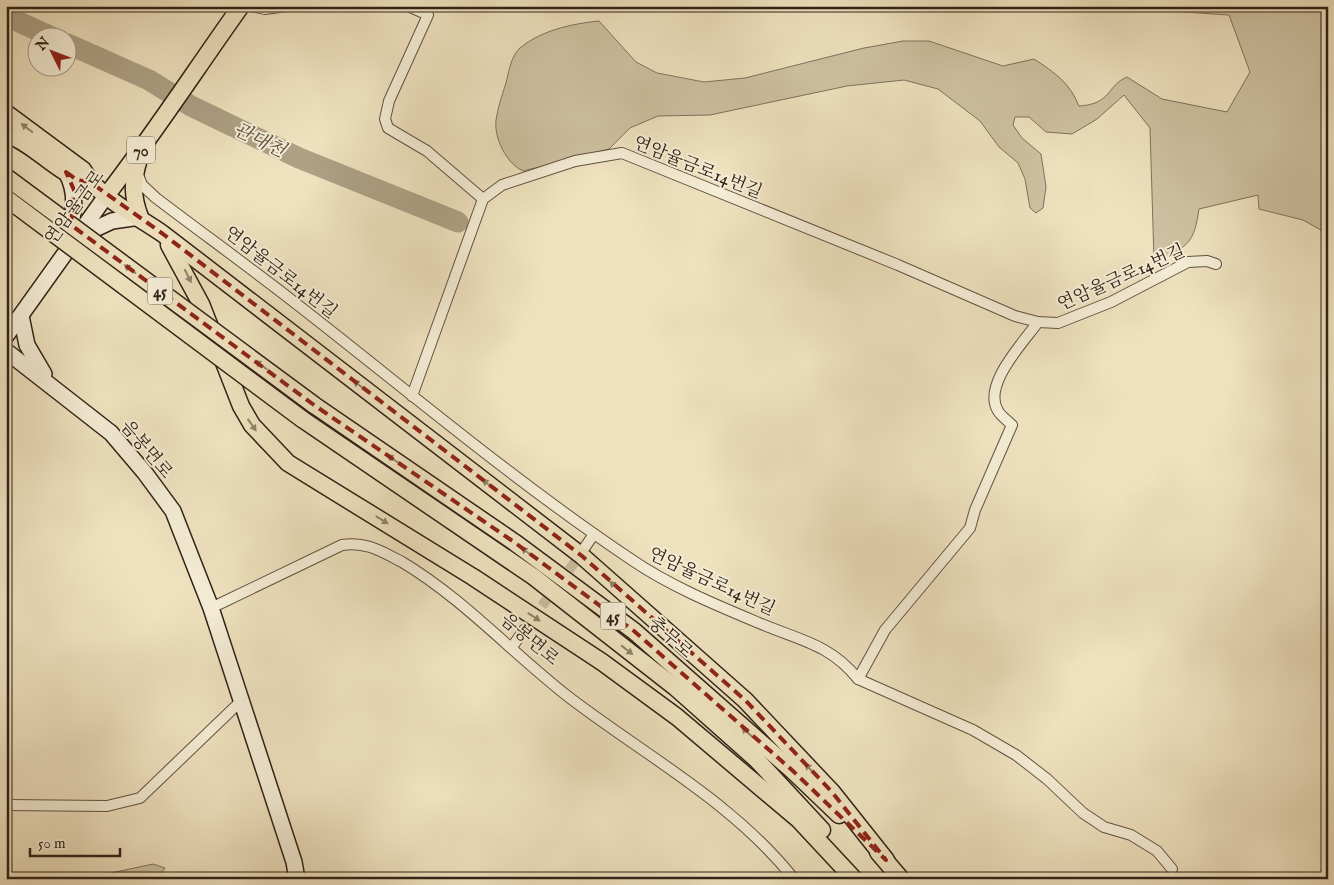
<svg xmlns="http://www.w3.org/2000/svg" width="1334" height="885" font-family="'IM FELL English','Noto Serif KR',serif">
  <style>
    .green { fill: #cec1a2; stroke: #7f725c }
    .lines { fill: none; stroke-linecap: round; stroke-linejoin: round }
    .river { stroke: #ada085; stroke-width: 21 }
    .street-tunnel { stroke: #c8bb9d; stroke-width: 10; stroke-dasharray: 10 5; stroke-linecap: butt }
    .street-casing { stroke: #605241; stroke-width: 12 }
    .secondary-casing { stroke: #302217; stroke-width: 18 }
    .primary-casing { stroke: #302217; stroke-width: 19 }
    .street { stroke: #f4ecd5; stroke-width: 10 }
    .secondary { stroke: #f4ecd5; stroke-width: 15 }
    .primary { stroke: #eee1be; stroke-width: 16 }
    .primary-bridge-casing { stroke: #302217; stroke-width: 19; stroke-linecap: butt }
    .primary-bridge { stroke: #eee1be; stroke-width: 16 }
    .oneway { fill: #8f826a }
    .marked { fill: none; stroke: #8f2418; stroke-width: 4; stroke-dasharray: 10 6; stroke-linejoin: round }
    .labels { text-anchor: middle; stroke-width: 4; stroke-linejoin: round; paint-order: stroke }
    .shield { fill: #f4ecd5; stroke: #6b5f50; stroke-width: 1 }
    .shield-label { font-size: 16px; font-weight: bold; fill: #302217 }
    .street-label { font-size: 18px; fill: #302217; stroke: #f4ecd5 }
    .water-label { font-size: 19px; font-style: italic; fill: #5c4e3e; stroke: #f4ecd5 }
  </style>
  <rect width="100%" height="100%" fill="#eee1be"/>
  <filter id="stains"><feTurbulence type="fractalNoise" baseFrequency=".004" numOctaves="4"/><feColorMatrix values="0 0 0 0 .2 0 0 0 0 .09 0 0 0 0 .02 0 0 0 .5 -.17"/></filter>
  <radialGradient id="worn" r=".72"><stop offset=".6" stop-color="#630" stop-opacity="0"/><stop offset="1" stop-color="#630" stop-opacity=".3"/></radialGradient>
  <g class="green">
    <path d="M1178,6H1328V234L1303,220L1259,209L1258,195L1199,209C1194,243 1189,245 1159,261L1154,260L1150,128L1124,95L1097,119L1072,134L1046,132L1029,117H1015L1013,125L1022,138L1041,154L1046,187L1043,208L1036,213L1030,208L1025,179L1018,163L999,147L980,121L938,89L904,80L847,86L710,115L658,116L630,128L609,149L523,171C506,163 494,138 496,120C498,107 502,95 506,83C509,71 511,56 520,48C542,30 571,24 599,21L636,62L657,73L704,82L745,78L864,48L903,41H929L1003,66L1034,59C1054,72 1070,83 1079,106C1112,104 1106,86 1127,77L1162,99L1227,112L1250,72L1229,15L1183,12L1178,10Z"/>
    <polygon points="153,864 165,868 157,879 83,879"/>
  </g>
  <g class="lines">
    <g class="river">
      <polyline points="6,16 54,38"/>
      <polyline points="68,44 149,80 191,106 299,158 458,222"/>
    </g>
    <polyline class="street-tunnel" points="524,630 583,551"/>
    <defs>
      <g id="street">
        <polyline points="251,6 265,9 286,6"/>
        <polyline points="408,6 428,15 389,101 385,119 388,128 427,151 483,199"/>
        <path d="M137,172L142,185L156,198C202,233 248,266 294,302C406,389 514,481 632,560C670,586 716,605 759,623C799,640 830,644 858,679L973,730L1016,755L1047,779L1083,813L1104,827L1131,835L1157,851L1172,869"/>
        <polyline points="412,396 483,199 502,185 575,161 622,153 898,265 1015,316 1038,322 1058,323 1111,302 1188,262 1207,261 1216,264"/>
        <polyline points="583,550 594,534"/>
        <path d="M211,608L342,545C365,541 381,551 402,562C464,599 513,654 570,698C646,756 734,803 794,879"/>
        <polyline points="512,647 524,630"/>
        <path d="M858,679L885,630L970,528L975,510L1012,425C1007,420 1001,416 998,411C982,385 1023,343 1038,322"/>
        <polyline points="6,805 107,806 140,798 240,702"/>
      </g>
      <g id="secondary">
        <path d="M66,172C78,193 74,214 68,236"/>
        <polyline points="80,236 112,221 140,217"/>
        <polyline points="21,316 27,345 44,374"/>
        <polyline points="6,336 106,196"/>
        <polyline points="6,351 111,433 145,473 173,511 211,608 294,862 297,879"/>
      </g>
      <g id="primary">
        <path d="M6,113L83,170C100,199 136,215 163,234L582,556L745,700L832,792L886,860"/>
        <path d="M6,134C37,145 60,177 90,182"/>
        <path d="M139,159C132,181 132,196 140,217"/>
        <path d="M106,196C154,134 196,69 241,6"/>
        <polyline points="169,245 201,304 241,406 252,425 288,463 473,577 602,662 677,717 799,820 854,879"/>
        <polyline points="314,405 514,542 634,631 793,771 839,815"/>
        <polyline points="302,419 534,577 676,688 757,760 822,830"/>
        <polyline points="878,852 901,879"/>
      </g>
    </defs>
    <use href="#street" class="street-casing"/>
    <use href="#secondary" class="secondary-casing"/>
    <use href="#primary" class="primary-casing"/>
    <use href="#street" class="street"/>
    <use href="#secondary" class="secondary"/>
    <use href="#primary" class="primary"/>
    <defs>
      <g id="primary-bridge">
        <polyline points="6,177 314,405"/>
        <polyline points="6,198 302,419"/>
      </g>
    </defs>
    <use href="#primary-bridge" class="primary-bridge-casing"/>
    <use href="#primary-bridge" class="primary-bridge"/>
  </g>
  <defs><path id="oneway-solid" d="M-6-.8H1V-3.2L6.5 0L1 3.2V.8H-6Z" transform="scale(1.25)"/></defs>
  <g class="oneway">
    <use href="#oneway-solid" transform="translate(27 128) rotate(-143)"/>
    <use href="#oneway-solid" transform="translate(130 269) rotate(-144)"/>
    <use href="#oneway-solid" transform="translate(188 276) rotate(63)"/>
    <use href="#oneway-solid" transform="translate(261 365) rotate(-144)"/>
    <use href="#oneway-solid" transform="translate(359 385) rotate(-142)"/>
    <use href="#oneway-solid" transform="translate(252 425) rotate(55)"/>
    <use href="#oneway-solid" transform="translate(393 459) rotate(-145)"/>
    <use href="#oneway-solid" transform="translate(488 484) rotate(-142)"/>
    <use href="#oneway-solid" transform="translate(382 520) rotate(32)"/>
    <use href="#oneway-solid" transform="translate(527 552) rotate(-143)"/>
    <use href="#oneway-solid" transform="translate(615 586) rotate(-139)"/>
    <use href="#oneway-solid" transform="translate(534 617) rotate(33)"/>
    <use href="#oneway-solid" transform="translate(627 650) rotate(38)"/>
    <use href="#oneway-solid" transform="translate(747 732) rotate(-138)"/>
    <use href="#oneway-solid" transform="translate(810 769) rotate(-133)"/>
  </g>
  <path class="marked" d="M66,172L77,180L90,182L163,234L582,556L745,700L832,792L886,860L793,771L634,631L514,542L314,405L71,225L74,190Z"/>
  <g class="labels">
    <g class="shield">
      <rect x="127" y="136.5" width="28" height="27" rx="4"/>
      <rect x="147.5" y="277.5" width="25" height="27" rx="4"/>
      <rect x="600.5" y="602.5" width="25" height="27" rx="4"/>
    </g>
    <g class="shield-label">
      <text x="141" y="156">70</text>
      <text x="160" y="297">45</text>
      <text x="613" y="622">45</text>
    </g>
    <g class="street-label">
      <text transform="translate(698 167) rotate(22)" y="6">연암율금로14번길</text>
      <text transform="translate(74 207) rotate(-54)" y="6">연암율금로</text>
      <text transform="translate(281 272) rotate(38)" y="6">연암율금로14번길</text>
      <text transform="translate(1121 277) rotate(-24)" y="6">연암율금로14번길</text>
      <text transform="translate(147 449) rotate(50)" y="6">음봉면로</text>
      <text transform="translate(712 581) rotate(25)" y="6">연암율금로14번길</text>
      <text transform="translate(671 637) rotate(42)" y="6">충무로</text>
      <text transform="translate(530 639) rotate(40)" y="6">음봉면로</text>
    </g>
    <g class="water-label">
      <text transform="translate(260 139) rotate(26)" y="7">관대천</text>
    </g>
  </g>
  <rect width="1334" height="885" fill="none" stroke="#eee1be" stroke-width="25"/>
  <rect x="8" y="8" width="1319" height="870" fill="none" stroke="#302217" stroke-width="2.5"/>
  <rect x="12" y="12" width="1309" height="860" fill="none" stroke="#302217"/>
  <g transform="translate(52 52) rotate(312)"><circle r="24" fill="#f4ecd5" stroke="#a69b89"/>
  <path d="M0-4L9 19L0 12L-9 19Z" fill="#8f2418"/>
  <text y="-8" font-size="14" font-weight="bold" text-anchor="middle" fill="#302217">N</text>
  </g>
  <path d="M30 848v8h90v-8" fill="none" stroke="#302217" stroke-width="2.5"/>
  <text x="38" y="848" font-size="15" fill="#302217" stroke="#f4ecd5" stroke-width="4" paint-order="stroke">50 m</text>
  <rect width="100%" height="100%" filter="url(#stains)"/>
  <rect width="100%" height="100%" fill="url(#worn)"/>
</svg>
